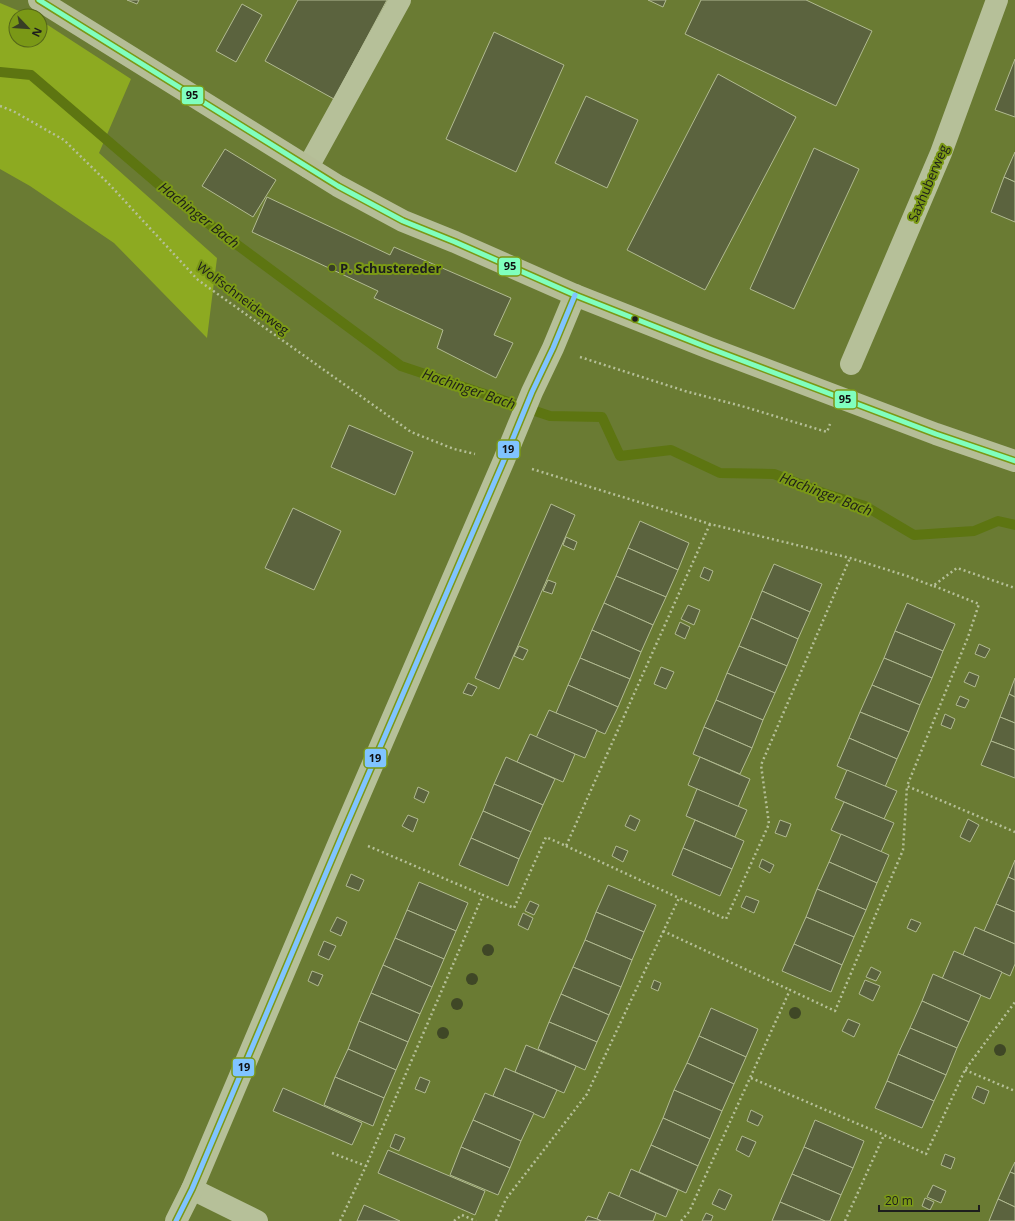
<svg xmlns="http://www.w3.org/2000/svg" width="1015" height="1221" font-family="'Open Sans',sans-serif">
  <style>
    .green { fill: #8daa21 }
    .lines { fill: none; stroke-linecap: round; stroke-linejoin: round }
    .stream { stroke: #5d7511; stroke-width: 10 }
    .building { fill: #5b633e; stroke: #b1ba91 }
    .path { stroke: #b6c099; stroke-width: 2.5; stroke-dasharray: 2 3; stroke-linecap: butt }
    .minor { stroke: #b6c099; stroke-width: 22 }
    .major { stroke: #b5bd97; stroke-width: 22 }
    .bus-1-casing { stroke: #7a9816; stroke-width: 8 }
    .bus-2-casing { stroke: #7a9816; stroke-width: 8 }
    .bus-1 { stroke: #80ffbe; stroke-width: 5 }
    .bus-2 { stroke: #80c4ff; stroke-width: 5 }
    .tree { fill: #3f4726 }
    .poi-dot { fill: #383e25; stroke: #7a9816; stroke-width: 1.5 }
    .bus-dot { fill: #1d1d1d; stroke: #7a9816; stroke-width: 1.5 }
    .labels { text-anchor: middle; stroke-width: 4; stroke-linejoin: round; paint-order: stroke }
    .street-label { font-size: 13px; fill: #1d1d1d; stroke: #7a9816 }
    .poi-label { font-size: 13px; font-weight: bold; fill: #1d1d1d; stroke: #7a9816; text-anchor: start }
    .water-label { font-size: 14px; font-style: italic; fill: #1c1d19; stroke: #7a9816 }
    .line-badge { stroke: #7a9816; stroke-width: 1.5 }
    .pale-badge-label { font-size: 11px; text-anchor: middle; font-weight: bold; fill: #111 }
  </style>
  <rect width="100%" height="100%" fill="#6a7b33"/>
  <polygon class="green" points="0,3 31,16 16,16 16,40 40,40 40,20 131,79 99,153 217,258 207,338 114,243 30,186 0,169"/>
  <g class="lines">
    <polyline class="stream" points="0,72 31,75 178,201 401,366 550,416 602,417 620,456 671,450 720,473 774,474 823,493 865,506 914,535 974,531 998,521 1015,525"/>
  </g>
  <g class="building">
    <polygon points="127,0 139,0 137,4"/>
    <polygon points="298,0 387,0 334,99 265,61"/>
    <polygon points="648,0 666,0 663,7"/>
    <polygon points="701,0 806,0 872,31 836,106 685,34"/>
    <polygon points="242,4 262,15 236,62 216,51"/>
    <polygon points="494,32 564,65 516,172 446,139"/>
    <polygon points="1015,59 1015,117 995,110"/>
    <polygon points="718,74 796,117 705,290 627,250"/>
    <polygon points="586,96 638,120 607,188 555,163"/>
    <polygon points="814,148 859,169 794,309 750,289"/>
    <polygon points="225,149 276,180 253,217 202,186"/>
    <polygon points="1015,152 1015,182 1004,177"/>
    <polygon points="1004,177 1015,182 1015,222 991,212"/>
    <polygon points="267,197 390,255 394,247 511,298 494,335 513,343 496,378 437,348 443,330 374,298 378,291 252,232"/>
    <polygon points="349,425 413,452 395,495 331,467"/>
    <polygon points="551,504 575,515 499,689 475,678"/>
    <polygon points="293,508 341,531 314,590 265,568"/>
    <polygon points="640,521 689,543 678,570 628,548"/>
    <polygon points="566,537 577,542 574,550 563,545"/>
    <polygon points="628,548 678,570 666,597 616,576"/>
    <polygon points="774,564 822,584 810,612 762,591"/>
    <polygon points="704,567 713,571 709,581 700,577"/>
    <polygon points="616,576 666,597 653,625 604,603"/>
    <polygon points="548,580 556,583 552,594 543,591"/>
    <polygon points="762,591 810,612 798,639 751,618"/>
    <polygon points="604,603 653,625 641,652 592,630"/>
    <polygon points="907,603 955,624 943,651 895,631"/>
    <polygon points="688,605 700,610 694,625 681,619"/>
    <polygon points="751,618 798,639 787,666 739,646"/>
    <polygon points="680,622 690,627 685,639 675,634"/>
    <polygon points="592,630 641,652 630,679 580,658"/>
    <polygon points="895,631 943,651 932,678 884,658"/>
    <polygon points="979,644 990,649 985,658 975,654"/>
    <polygon points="519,646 528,650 523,660 514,656"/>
    <polygon points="739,646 787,666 775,693 727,673"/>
    <polygon points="580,658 630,679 618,707 568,685"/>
    <polygon points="884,658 932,678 920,705 872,685"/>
    <polygon points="661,667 674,672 666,689 654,684"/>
    <polygon points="969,672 979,676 975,687 964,682"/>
    <polygon points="727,673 775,693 763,720 716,700"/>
    <polygon points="1015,678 1015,697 1009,694"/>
    <polygon points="468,683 477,687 472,696 463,693"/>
    <polygon points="568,685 618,707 605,734 556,713"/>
    <polygon points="872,685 920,705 909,732 860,712"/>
    <polygon points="1009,694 1015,697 1015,723 1000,717"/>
    <polygon points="960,696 969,700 965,708 956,705"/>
    <polygon points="716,700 763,720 752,748 704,727"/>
    <polygon points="549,710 597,730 585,758 536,738"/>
    <polygon points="860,712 909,732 897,759 849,738"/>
    <polygon points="945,714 955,719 951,729 941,725"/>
    <polygon points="1000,717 1015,723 1015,750 991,741"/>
    <polygon points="704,727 752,748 740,774 693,754"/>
    <polygon points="530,734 575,754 563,782 517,762"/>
    <polygon points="849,738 897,759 885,787 837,766"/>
    <polygon points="991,741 1015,750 1015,778 981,765"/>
    <polygon points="506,757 555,779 543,805 494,784"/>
    <polygon points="700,757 750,779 738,807 688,785"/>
    <polygon points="847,770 897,791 884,819 835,798"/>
    <polygon points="494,784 543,805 531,832 483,811"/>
    <polygon points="418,787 429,792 424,803 414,798"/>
    <polygon points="697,789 747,810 735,837 686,816"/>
    <polygon points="844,802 894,823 881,852 831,830"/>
    <polygon points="483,811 531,832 519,859 471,838"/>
    <polygon points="408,815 418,819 413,832 402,826"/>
    <polygon points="630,815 640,820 635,831 625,826"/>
    <polygon points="968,819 979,825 970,842 960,837"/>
    <polygon points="695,820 744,841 732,869 683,848"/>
    <polygon points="780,820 791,824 786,837 775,833"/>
    <polygon points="841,834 889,855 877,883 829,862"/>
    <polygon points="471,838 519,859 508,886 459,865"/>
    <polygon points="616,846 628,851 623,862 612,856"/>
    <polygon points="683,848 732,869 720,896 672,875"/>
    <polygon points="762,859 774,865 770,873 759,867"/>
    <polygon points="1015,860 1015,880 1008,877"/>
    <polygon points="829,862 877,883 866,910 817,889"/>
    <polygon points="351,874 364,880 359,891 346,886"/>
    <polygon points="1008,877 1015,880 1015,912 996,904"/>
    <polygon points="419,882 468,903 456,931 407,910"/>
    <polygon points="608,885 656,905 644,932 596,912"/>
    <polygon points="817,889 866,910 854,937 806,917"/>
    <polygon points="746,896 759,901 754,913 741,907"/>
    <polygon points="530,901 539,905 534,915 525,911"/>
    <polygon points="996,904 1015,912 1015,944 984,931"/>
    <polygon points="407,910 456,931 444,959 395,938"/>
    <polygon points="596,912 644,932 632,960 585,940"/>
    <polygon points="523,913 533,918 528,930 518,925"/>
    <polygon points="337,917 347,922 341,936 330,931"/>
    <polygon points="806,917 854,937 842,965 794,944"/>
    <polygon points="911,919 921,923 916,932 907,928"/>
    <polygon points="975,927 1015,944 1015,964 1010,976 963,955"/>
    <polygon points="395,938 444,959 432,987 383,965"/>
    <polygon points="585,940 632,960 621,987 573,967"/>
    <polygon points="324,941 336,946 329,960 318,955"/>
    <polygon points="794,944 842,965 831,992 782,971"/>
    <polygon points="954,951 1002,972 990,999 942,979"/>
    <polygon points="383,965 432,987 420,1014 371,993"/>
    <polygon points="573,967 621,987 609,1015 561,994"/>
    <polygon points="871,967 881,972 876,981 866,977"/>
    <polygon points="312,971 323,975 318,986 308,981"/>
    <polygon points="933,974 981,995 969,1022 922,1001"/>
    <polygon points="654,980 661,983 658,991 651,988"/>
    <polygon points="865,980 880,986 873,1001 859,994"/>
    <polygon points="371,993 420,1014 408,1042 359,1021"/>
    <polygon points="561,994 609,1015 597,1042 549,1022"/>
    <polygon points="922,1001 969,1022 957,1048 910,1028"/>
    <polygon points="711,1008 758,1029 746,1057 699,1036"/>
    <polygon points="848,1019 860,1024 854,1037 842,1031"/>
    <polygon points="359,1021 408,1042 396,1070 348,1049"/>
    <polygon points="549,1022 597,1042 585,1070 538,1049"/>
    <polygon points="910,1028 957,1048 946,1075 898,1054"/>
    <polygon points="699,1036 746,1057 734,1084 687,1063"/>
    <polygon points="526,1045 576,1066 564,1093 515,1072"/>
    <polygon points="348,1049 396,1070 384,1098 335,1077"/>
    <polygon points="898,1054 946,1075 934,1101 887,1081"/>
    <polygon points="687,1063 734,1084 722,1111 674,1090"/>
    <polygon points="505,1068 557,1090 544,1118 493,1096"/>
    <polygon points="335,1077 384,1098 373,1126 324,1105"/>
    <polygon points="420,1077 430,1081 425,1093 415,1089"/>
    <polygon points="887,1081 934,1101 922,1128 875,1108"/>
    <polygon points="977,1086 989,1091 984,1104 972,1098"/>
    <polygon points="283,1088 362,1123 352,1145 273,1111"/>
    <polygon points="674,1090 722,1111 710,1139 663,1118"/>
    <polygon points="485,1093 534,1113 521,1141 473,1120"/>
    <polygon points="751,1110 763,1116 758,1126 747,1121"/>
    <polygon points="663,1118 710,1139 698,1166 651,1145"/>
    <polygon points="473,1120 521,1141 510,1168 461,1147"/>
    <polygon points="815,1120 864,1141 853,1168 804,1147"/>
    <polygon points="395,1134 405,1138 399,1151 390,1147"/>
    <polygon points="742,1136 756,1142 749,1157 736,1150"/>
    <polygon points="651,1145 698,1166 686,1193 639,1172"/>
    <polygon points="461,1147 510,1168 498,1195 450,1175"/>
    <polygon points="804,1147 853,1168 841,1195 792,1174"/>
    <polygon points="388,1150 485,1191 475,1215 378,1173"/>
    <polygon points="945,1154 955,1158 951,1169 941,1165"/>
    <polygon points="1015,1162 1015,1174 1010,1172"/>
    <polygon points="631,1169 678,1190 666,1217 619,1197"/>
    <polygon points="1010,1172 1015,1174 1015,1207 998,1199"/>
    <polygon points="792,1174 841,1195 830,1221 825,1221 780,1202"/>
    <polygon points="933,1185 946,1191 941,1203 927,1197"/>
    <polygon points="719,1189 732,1195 725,1210 712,1204"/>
    <polygon points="609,1192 656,1213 653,1221 601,1221 597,1219"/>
    <polygon points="925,1198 934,1202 930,1210 922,1206"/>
    <polygon points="998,1199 1015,1207 1015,1221 989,1221"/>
    <polygon points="780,1202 825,1221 772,1221"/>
    <polygon points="364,1205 400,1221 357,1221"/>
    <polygon points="706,1213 713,1216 711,1221 702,1221"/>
    <polygon points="588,1216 597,1219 601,1221 585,1221"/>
  </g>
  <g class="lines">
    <g class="path">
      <polyline points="0,106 13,111 64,140 109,184 198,280 411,432 454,449 475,454"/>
      <polyline points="580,357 685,391 745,407 827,432 830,424"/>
      <polyline points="532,469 710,524 850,558 907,576 933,586 957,568 1015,588"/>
      <polyline points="934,586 979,604 968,637 907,786 1015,832"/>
      <polyline points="368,846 483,895"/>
      <polyline points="566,846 679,898"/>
      <polyline points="663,931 790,990"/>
      <polyline points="965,1070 1015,1091"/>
      <polyline points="751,1078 884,1135"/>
      <polyline points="332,1153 366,1166"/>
      <polyline points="340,1221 366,1166 483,895 514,908 546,837 566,846 710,524"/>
      <polyline points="454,1221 462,1215 476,1221"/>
      <polyline points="496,1221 506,1199 587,1094 679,898 726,919 769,824 761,765 850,558"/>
      <polyline points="681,1221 689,1212 790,990 835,1011 903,850 907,786"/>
      <polyline points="845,1221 884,1135 926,1154 965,1070 1015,1002"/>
    </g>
    <g class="minor">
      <polyline points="308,167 400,0"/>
      <polyline points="851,364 941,153 997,0"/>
      <polyline points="192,1189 257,1221"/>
      <polyline points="176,1221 192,1189 343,833 504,460 532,392 553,348 575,295"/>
    </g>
    <polyline class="major" points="39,0 338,186 403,221 455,242 575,295 709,348 936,434 1015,461"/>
    <defs>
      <polyline id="bus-1" points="39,0 338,186 403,221 455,242 575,295 709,348 936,434 1015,461"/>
      <polyline id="bus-2" points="176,1221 192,1189 343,833 504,460 532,392 553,348 575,295"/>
    </defs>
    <use href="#bus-1" class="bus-1-casing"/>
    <use href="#bus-2" class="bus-2-casing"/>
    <use href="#bus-1" class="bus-1"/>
    <use href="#bus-2" class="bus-2"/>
  </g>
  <g class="tree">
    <circle cx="488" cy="950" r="6"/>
    <circle cx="472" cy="979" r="6"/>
    <circle cx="457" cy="1004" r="6"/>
    <circle cx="795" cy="1013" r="6"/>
    <circle cx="443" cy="1033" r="6"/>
    <circle cx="1000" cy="1050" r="6"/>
  </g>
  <circle class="poi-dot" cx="332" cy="268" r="4"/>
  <circle class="bus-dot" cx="635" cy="319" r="3.5"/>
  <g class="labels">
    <g class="street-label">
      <text transform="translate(928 183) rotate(-67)" y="5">Saxhuberweg</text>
      <text transform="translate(243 298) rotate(37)" y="5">Wolfschneiderweg</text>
    </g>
    <g class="poi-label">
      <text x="340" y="273">P. Schustereder</text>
    </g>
    <g class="water-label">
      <text transform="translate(199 215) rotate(38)" y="5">Hachinger Bach</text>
      <text transform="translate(469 389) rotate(19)" y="5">Hachinger Bach</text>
      <text transform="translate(826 494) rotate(21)" y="5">Hachinger Bach</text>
    </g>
  </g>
  <g class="line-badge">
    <rect x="181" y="86" width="23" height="19" rx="4" fill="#80ffbe"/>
    <rect x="498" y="257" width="23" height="19" rx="4" fill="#80ffbe"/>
    <rect x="834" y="390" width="23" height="19" rx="4" fill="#80ffbe"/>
    <rect x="497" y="440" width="23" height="19" rx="4" fill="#80c4ff"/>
    <rect x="364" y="748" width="23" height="20" rx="4" fill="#80c4ff"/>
    <rect x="232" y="1058" width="23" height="19" rx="4" fill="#80c4ff"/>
  </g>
  <g class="pale-badge-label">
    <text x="192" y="99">95</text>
    <text x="510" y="270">95</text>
    <text x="845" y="403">95</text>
    <text x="508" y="453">19</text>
    <text x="375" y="762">19</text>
    <text x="244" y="1071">19</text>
  </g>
  <g transform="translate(28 28) rotate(115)"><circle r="19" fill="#7a9816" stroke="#556719"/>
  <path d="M0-3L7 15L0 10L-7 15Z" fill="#383e25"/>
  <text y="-6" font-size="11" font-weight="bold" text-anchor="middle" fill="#1d1d1d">N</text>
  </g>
  <path d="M879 1205v6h100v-6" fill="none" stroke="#1d1d1d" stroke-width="2"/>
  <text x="885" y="1205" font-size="12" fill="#1d1d1d" stroke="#7a9816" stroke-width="3" paint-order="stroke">20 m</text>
</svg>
